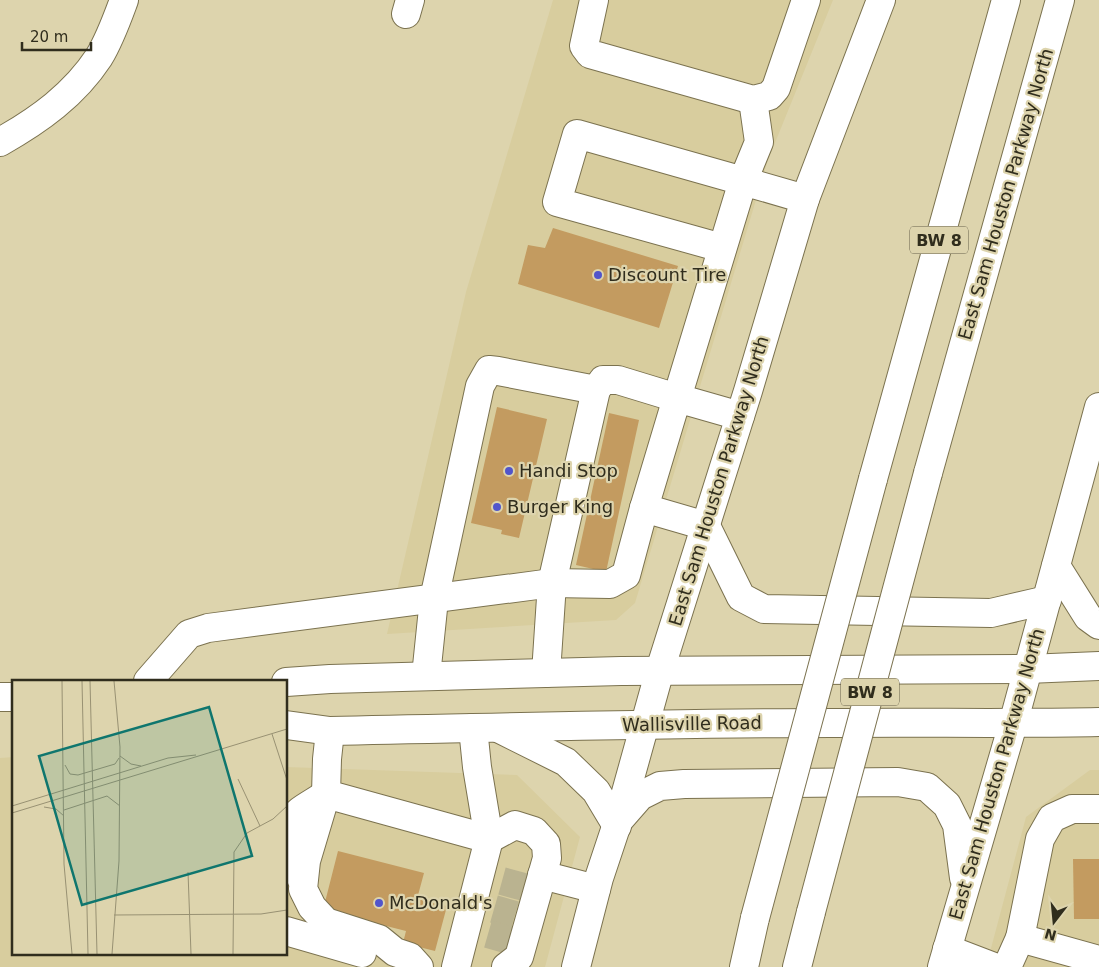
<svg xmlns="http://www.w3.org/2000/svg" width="1099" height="967" font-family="'DejaVu Sans',sans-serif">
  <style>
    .built { fill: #d8cd9e }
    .building { fill: #c39b60 }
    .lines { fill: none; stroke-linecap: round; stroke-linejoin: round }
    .minor-tunnel { stroke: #bab390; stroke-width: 28; stroke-dasharray: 28 14; stroke-linecap: butt }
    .minor-casing { stroke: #7b724f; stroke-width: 30 }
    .major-casing { stroke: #7b724f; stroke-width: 30 }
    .highway-casing { stroke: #7b724f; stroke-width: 30 }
    .minor { stroke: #fff; stroke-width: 28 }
    .major { stroke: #fff; stroke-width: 28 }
    .highway { stroke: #fff; stroke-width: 28 }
    .highway-bridge-casing { stroke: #7b724f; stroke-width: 30; stroke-linecap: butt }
    .highway-bridge { stroke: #fff; stroke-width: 28 }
    .poi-dot { fill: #5155cb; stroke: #ddd4ad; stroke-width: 2 }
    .labels { text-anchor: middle; stroke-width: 4.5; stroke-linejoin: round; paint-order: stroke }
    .shield { fill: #ddd4ad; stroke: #645f48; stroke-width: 1 }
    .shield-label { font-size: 16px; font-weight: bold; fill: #302d1d }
    .street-label { font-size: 18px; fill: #302d1d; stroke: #ddd4ad }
    .poi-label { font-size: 18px; fill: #302d1d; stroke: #ddd4ad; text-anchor: start }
    .inset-road { fill: none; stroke: #989173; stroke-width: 1 }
    .view { fill: #0f766e; fill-opacity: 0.15; stroke: #0f766e; stroke-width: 2.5 }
    .inset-edge { fill: none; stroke: #302d1d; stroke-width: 2.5 }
  </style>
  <rect width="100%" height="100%" fill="#ddd4ad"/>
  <g class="built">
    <polygon points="553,0 833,0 768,160 635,603 616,620 387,634 466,292"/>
    <polygon points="14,757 14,953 286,953 286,767 517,775 580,837 545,967 0,967 0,758"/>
    <polygon points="1090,770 1099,770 1099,967 986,967 1026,817"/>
  </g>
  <g class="building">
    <polygon points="553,228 678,266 659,328 518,284 528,245 545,248"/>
    <polygon points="497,407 547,419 519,538 501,534 502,530 471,523"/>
    <polygon points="609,413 639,420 606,572 576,565"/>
    <polygon points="338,851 424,873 417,899 447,906 435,951 403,943 406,931 323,910"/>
    <polygon points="1073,859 1099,859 1099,919 1074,919"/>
  </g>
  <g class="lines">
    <g class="minor-tunnel">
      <polyline points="502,881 524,887"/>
      <polyline points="494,909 515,915"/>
      <polyline points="488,934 509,940"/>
    </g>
    <defs>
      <g id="minor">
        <polyline points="594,0 584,46 590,54 753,100 769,96 776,88 806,0"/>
        <polyline points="406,14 410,0"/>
        <path d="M0,142C39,120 74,95 99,57C110,39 117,19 124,0"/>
        <polyline points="722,248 557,202 577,134 743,181 759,142 753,100"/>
        <polyline points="644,508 706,526"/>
        <polyline points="546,673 552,583 596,390 603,380 618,380 677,398 743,181 805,199"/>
        <polyline points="426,676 434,599 480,386 489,370 498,371 596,390"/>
        <polyline points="148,681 189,634 208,628 552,583 610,584 626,575 644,508 677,398 740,416"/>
        <polyline points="330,731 327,759 326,794 489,839 515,825 534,831 546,844 547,858 519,957 506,967"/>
        <polyline points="326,794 306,861 303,889 312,907 326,922 379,939 395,952 410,957 419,967"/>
        <polyline points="542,875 596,889"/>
        <path d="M301,878C295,858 280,827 300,811C308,805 318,800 326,794"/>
        <polyline points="286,931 362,953"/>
        <polyline points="1020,938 1040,839 1052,818 1072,809 1099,809"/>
        <polyline points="947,949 994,967"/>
        <polyline points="456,967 489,839 477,767 473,728"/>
        <polyline points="1007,967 1020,938 1099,960"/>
      </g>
      <g id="major">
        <polyline points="706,526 741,597 764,609 991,613 1047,600"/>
        <polyline points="1056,566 1088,617 1099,625"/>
        <polyline points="286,682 330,679 621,671 1027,669 1099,666"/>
        <polyline points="0,697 14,697"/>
        <path d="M286,725L330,731C497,728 665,723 832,723C921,722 1010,724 1099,722"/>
        <polyline points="500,729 566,762 596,791 617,826"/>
        <polyline points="619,820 640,796 660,786 684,784 898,782 927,787 947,805 957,825 964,878"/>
        <polyline points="576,967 599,878 618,821 660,670 748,391 805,199 881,0"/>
        <polyline points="942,967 1013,724 1099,407"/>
      </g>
      <g id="highway">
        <polyline points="928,473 1060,0"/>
        <polyline points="873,479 1006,0"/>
        <polyline points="744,967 755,918"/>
        <polyline points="797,967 811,912"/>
      </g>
    </defs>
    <use href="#minor" class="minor-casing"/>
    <use href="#major" class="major-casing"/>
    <use href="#highway" class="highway-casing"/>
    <use href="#minor" class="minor"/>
    <use href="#major" class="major"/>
    <use href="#highway" class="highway"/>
    <defs>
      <g id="highway-bridge">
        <polyline points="811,912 928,473"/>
        <polyline points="755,918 873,479"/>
      </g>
    </defs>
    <use href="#highway-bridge" class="highway-bridge-casing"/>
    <use href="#highway-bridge" class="highway-bridge"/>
  </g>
  <g class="poi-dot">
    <circle cx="598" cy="275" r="5"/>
    <circle cx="509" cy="471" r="5"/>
    <circle cx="497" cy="507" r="5"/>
    <circle cx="379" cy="903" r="5"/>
  </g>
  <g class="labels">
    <g class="shield">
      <rect x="910" y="226.5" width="58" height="27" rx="4"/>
      <rect x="841" y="678.5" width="58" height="27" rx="4"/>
    </g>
    <g class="shield-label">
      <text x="939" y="246">BW 8</text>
      <text x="870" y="698">BW 8</text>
    </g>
    <g class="street-label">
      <text transform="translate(1006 194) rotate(-74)" y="6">East Sam Houston Parkway North</text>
      <text transform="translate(719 481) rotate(-73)" y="6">East Sam Houston Parkway North</text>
      <text transform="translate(692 724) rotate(-1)" y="6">Wallisville Road</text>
      <text transform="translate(997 774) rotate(-74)" y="6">East Sam Houston Parkway North</text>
    </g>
    <g class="poi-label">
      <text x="608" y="281">Discount Tire</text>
      <text x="519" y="477">Handi Stop</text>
      <text x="507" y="513">Burger King</text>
      <text x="389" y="909">McDonald's</text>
    </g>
  </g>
  <g transform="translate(12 680)">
    <rect width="275" height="275" fill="#ddd4ad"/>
    <path class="inset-road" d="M50,1L52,184L60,274M70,1L76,274M78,1L85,274M260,54L275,100M108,76L119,84L129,86M53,85L58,94L66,95L103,84L107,78M226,99L248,146M0,126L156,78L184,75M32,127L44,129L52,136M52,130L95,116L108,126M0,133L275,49M176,192L179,274M102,235L249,234L275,230M100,274L107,181L108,67L102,1M221,274L222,172L235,153L261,139L275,126"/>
    <path class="view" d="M197,27L240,176L70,225L27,76Z"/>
    <rect width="275" height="275" class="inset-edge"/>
  </g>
  <g transform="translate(1054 922) rotate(196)" stroke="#ddd4ad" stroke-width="4" paint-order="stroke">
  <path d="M0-4L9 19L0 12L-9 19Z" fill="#302d1d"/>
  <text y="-8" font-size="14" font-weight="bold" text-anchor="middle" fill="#302d1d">N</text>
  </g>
  <path d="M22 42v8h69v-8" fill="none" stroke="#302d1d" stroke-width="2.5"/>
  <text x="30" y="42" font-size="15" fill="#302d1d" stroke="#ddd4ad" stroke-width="4" paint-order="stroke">20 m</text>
</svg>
